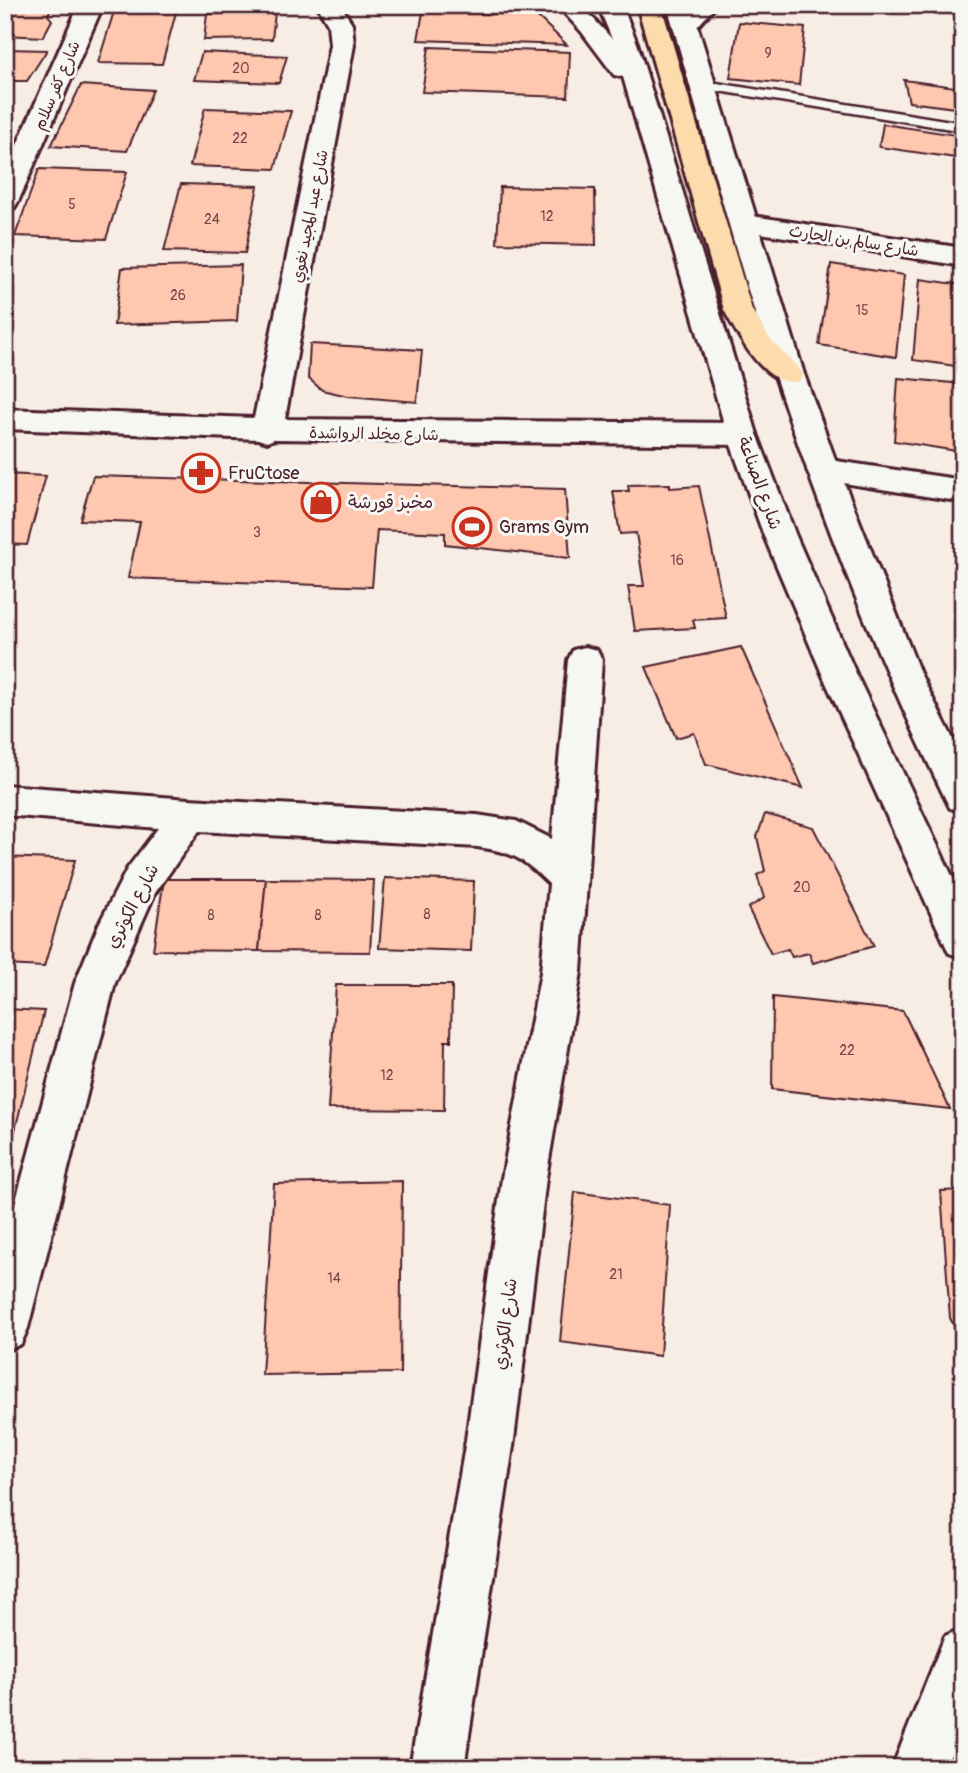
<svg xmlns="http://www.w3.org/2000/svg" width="968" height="1773" font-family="Pangolin,'Playpen Sans Arabic',sans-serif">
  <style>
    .building { fill: #fdc8af; stroke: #4a1f2b; stroke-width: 2 }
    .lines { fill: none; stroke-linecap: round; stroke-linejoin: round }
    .service-casing { stroke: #4a1f2b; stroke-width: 5 }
    .minor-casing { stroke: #4a1f2b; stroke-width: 6 }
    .tertiary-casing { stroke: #4a1f2b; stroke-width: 6 }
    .secondary-casing { stroke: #4a1f2b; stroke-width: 6 }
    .trunk-casing { stroke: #4a1f2b; stroke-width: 6 }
    .service { fill: #f6f6f2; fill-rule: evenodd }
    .minor { fill: #f6f6f2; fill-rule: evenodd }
    .tertiary { fill: #f6f6f2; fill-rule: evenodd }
    .secondary { fill: #f6f6f2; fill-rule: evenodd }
    .trunk { fill: #fcdcac; fill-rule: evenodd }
    .labels { text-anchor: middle; stroke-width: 6; stroke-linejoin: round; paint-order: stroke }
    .number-label { font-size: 14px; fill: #77494c }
    .far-street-label { font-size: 16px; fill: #4a1f2b; stroke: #f6f6f2 }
    .poi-label { font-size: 18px; fill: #4a1f2b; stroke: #f6f6f2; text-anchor: start }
    .street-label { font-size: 18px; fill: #4a1f2b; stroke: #f6f6f2 }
  </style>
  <rect width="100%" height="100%" fill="#f7ede5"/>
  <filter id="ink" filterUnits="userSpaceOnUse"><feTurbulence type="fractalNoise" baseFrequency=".0143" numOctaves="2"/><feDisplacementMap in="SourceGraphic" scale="14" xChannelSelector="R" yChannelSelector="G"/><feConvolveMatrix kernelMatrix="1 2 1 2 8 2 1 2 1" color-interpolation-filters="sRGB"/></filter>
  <g filter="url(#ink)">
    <g class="building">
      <polygon points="5,5 42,5 41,7 51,8 48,15 52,20 43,37 5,35"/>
      <polygon points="116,5 178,5 162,64 98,63"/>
      <polygon points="423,12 536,15 567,45 418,40"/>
      <polygon points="275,13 272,39 204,40 207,14"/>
      <polygon points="739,22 805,28 799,85 730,78"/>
      <polygon points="429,47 570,52 568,97 422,92"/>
      <polygon points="5,49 47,50 27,81 5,81"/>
      <polygon points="202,52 287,56 279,83 194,80"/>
      <polygon points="904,80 963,88 963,109 909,102"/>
      <polygon points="81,85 153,90 127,151 51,146"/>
      <polygon points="205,108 291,111 275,169 190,166"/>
      <polygon points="883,124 963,136 963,159 879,147"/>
      <polygon points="39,169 127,172 106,239 15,236"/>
      <polygon points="181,184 258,186 245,253 164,251"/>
      <polygon points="500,187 595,189 596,245 497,243"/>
      <polygon points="831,264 904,275 896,357 819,345"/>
      <polygon points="241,265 237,321 114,325 122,268"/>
      <polygon points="920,279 963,285 963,367 913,360"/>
      <polygon points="310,344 422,350 417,402 348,396 322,390 308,378"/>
      <polygon points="898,378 963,384 963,452 894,441"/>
      <polygon points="5,474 46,476 27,545 5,544"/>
      <polygon points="93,476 565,489 570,558 445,544 445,533 377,530 372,587 128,578 140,522 80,520"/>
      <polygon points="670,484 670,488 699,486 726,618 693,620 695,628 635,631 628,586 644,586 636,533 620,534 613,491 629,491 628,485"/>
      <polygon points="741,647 803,788 706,764 694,733 676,738 646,667"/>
      <polygon points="765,814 813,827 874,946 813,963 809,953 792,957 788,949 771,954 748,908 764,898 757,875 765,871 757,837"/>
      <polygon points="5,857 75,860 44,967 5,965"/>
      <polygon points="385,878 474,881 471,951 379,948"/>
      <polygon points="164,879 266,879 259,951 153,950"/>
      <polygon points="266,879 374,880 370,952 259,951"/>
      <polygon points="336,985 452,985 451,1041 445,1041 444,1110 328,1109"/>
      <polygon points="773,997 903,1011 950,1109 772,1089"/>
      <polygon points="5,1009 44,1011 12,1143 5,1142"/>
      <polygon points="402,1181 400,1373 262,1375 274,1184"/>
      <polygon points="963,1190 963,1344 950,1318 941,1191"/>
      <polygon points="575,1192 670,1205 660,1356 560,1342"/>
    </g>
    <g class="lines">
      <defs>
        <polygon id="service" points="704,81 963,123 963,131 700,88 698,85"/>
        <g id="minor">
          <polygon points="79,5 103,5 18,202 14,208 5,210 5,172"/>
          <polygon points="317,5 341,5 352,24 354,45 285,419 742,423 753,427 757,434 753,441 742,445 274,439 267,442 258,439 5,429 5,409 254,418 330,45 328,24"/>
          <polygon points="693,5 717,5 693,31 677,31 673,26"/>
          <polygon points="823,459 963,480 963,502 812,478 807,470 812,462"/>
          <path d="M585,647L597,650L602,660L581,972L546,1178L514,1440L464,1768H410L466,1440L502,1178L541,972L549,884C523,858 513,852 477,847L199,831L155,893L115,983L28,1328L21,1344L5,1351V1241L75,983L99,924L127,869L158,828L5,815V785L189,799L477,815L516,821L552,839L568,660L573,650Z"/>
          <polygon points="963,1628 963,1723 946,1768 892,1768 945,1636"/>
        </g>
        <polygon id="tertiary" points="745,215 963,248 963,266 735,229 731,223 735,217"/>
        <g id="secondary">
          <polygon points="557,5 581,5 612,39 598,5 622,5 637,43 757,434 796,536 857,676 963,899 963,958 949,953 823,676 764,536 727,434 623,77 614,75 581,31"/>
          <path d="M667,5H691L804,374L839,470L920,673L963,759V812L950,808C881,669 824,524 775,376C735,254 703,129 667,5Z"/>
        </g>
        <path id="trunk" d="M637,5H661L752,310L769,338L804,374L799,381C766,390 738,335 724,310Z"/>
      </defs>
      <use href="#service" class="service-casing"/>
      <use href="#minor" class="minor-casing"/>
      <use href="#tertiary" class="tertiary-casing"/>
      <use href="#secondary" class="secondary-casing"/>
      <use href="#trunk" class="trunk-casing"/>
      <use href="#service" class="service"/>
      <use href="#minor" class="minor"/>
      <use href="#tertiary" class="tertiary"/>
      <use href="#secondary" class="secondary"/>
      <use href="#trunk" class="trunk"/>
    </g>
  </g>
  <defs>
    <symbol id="pharmacy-ring" viewBox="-11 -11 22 22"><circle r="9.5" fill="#f6f6f2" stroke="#c8321e" stroke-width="1.5"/><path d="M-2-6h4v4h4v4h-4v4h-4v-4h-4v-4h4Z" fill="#c8321e"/></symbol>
    <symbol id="shop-ring" viewBox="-11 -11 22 22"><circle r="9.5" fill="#f6f6f2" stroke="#c8321e" stroke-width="1.5"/><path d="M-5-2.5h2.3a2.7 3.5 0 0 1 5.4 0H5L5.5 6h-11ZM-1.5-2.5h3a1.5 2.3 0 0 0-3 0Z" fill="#c8321e"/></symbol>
    <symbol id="stadium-ring" viewBox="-11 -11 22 22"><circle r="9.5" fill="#f6f6f2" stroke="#c8321e" stroke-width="1.5"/><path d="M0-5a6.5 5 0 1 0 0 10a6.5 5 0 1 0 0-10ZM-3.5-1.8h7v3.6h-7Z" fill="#c8321e"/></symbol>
  </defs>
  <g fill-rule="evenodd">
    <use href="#pharmacy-ring" x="179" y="451" width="44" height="44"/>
    <use href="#shop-ring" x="299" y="480" width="44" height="44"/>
    <use href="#stadium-ring" x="450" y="505" width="44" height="44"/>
  </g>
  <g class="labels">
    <g class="number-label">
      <text x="768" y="58">9</text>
      <text x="241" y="73">20</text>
      <text x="240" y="143">22</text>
      <text x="72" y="209">5</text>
      <text x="547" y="221">12</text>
      <text x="212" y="224">24</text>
      <text x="178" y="300">26</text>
      <text x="862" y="315">15</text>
      <text x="257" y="537">3</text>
      <text x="677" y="565">16</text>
      <text x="802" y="892">20</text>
      <text x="427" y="919">8</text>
      <text x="211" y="920">8</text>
      <text x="318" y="920">8</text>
      <text x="847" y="1055">22</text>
      <text x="387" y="1080">12</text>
      <text x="616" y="1279">21</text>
      <text x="334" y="1283">14</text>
    </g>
    <g class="far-street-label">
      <text transform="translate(56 85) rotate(-67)" y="6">شارع كفر سلام</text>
      <text transform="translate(309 216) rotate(-79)" y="6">شارع عبد المجيد نغوي</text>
      <text transform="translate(854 240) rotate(9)" y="6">شارع سالم بن الحارث</text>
      <text transform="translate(374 433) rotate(1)" y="6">شارع مخلد الرواشدة</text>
    </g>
    <g class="poi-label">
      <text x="228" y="479">FruCtose</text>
      <text x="348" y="508">مخبز قورشة</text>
      <text x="499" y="533">Grams Gym</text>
    </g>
    <g class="street-label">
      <text transform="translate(760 483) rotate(70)" y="6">شارع الصناعة</text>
      <text transform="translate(132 906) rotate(-62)" y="6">شارع الكوثري</text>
      <text transform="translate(505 1324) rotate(-83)" y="6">شارع الكوثري</text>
    </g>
  </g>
  <rect width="968" height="1773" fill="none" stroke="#f6f6f2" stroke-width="28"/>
  <rect x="14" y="14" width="940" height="1745" fill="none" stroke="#4a1f2b" stroke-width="2.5" filter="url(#ink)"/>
</svg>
